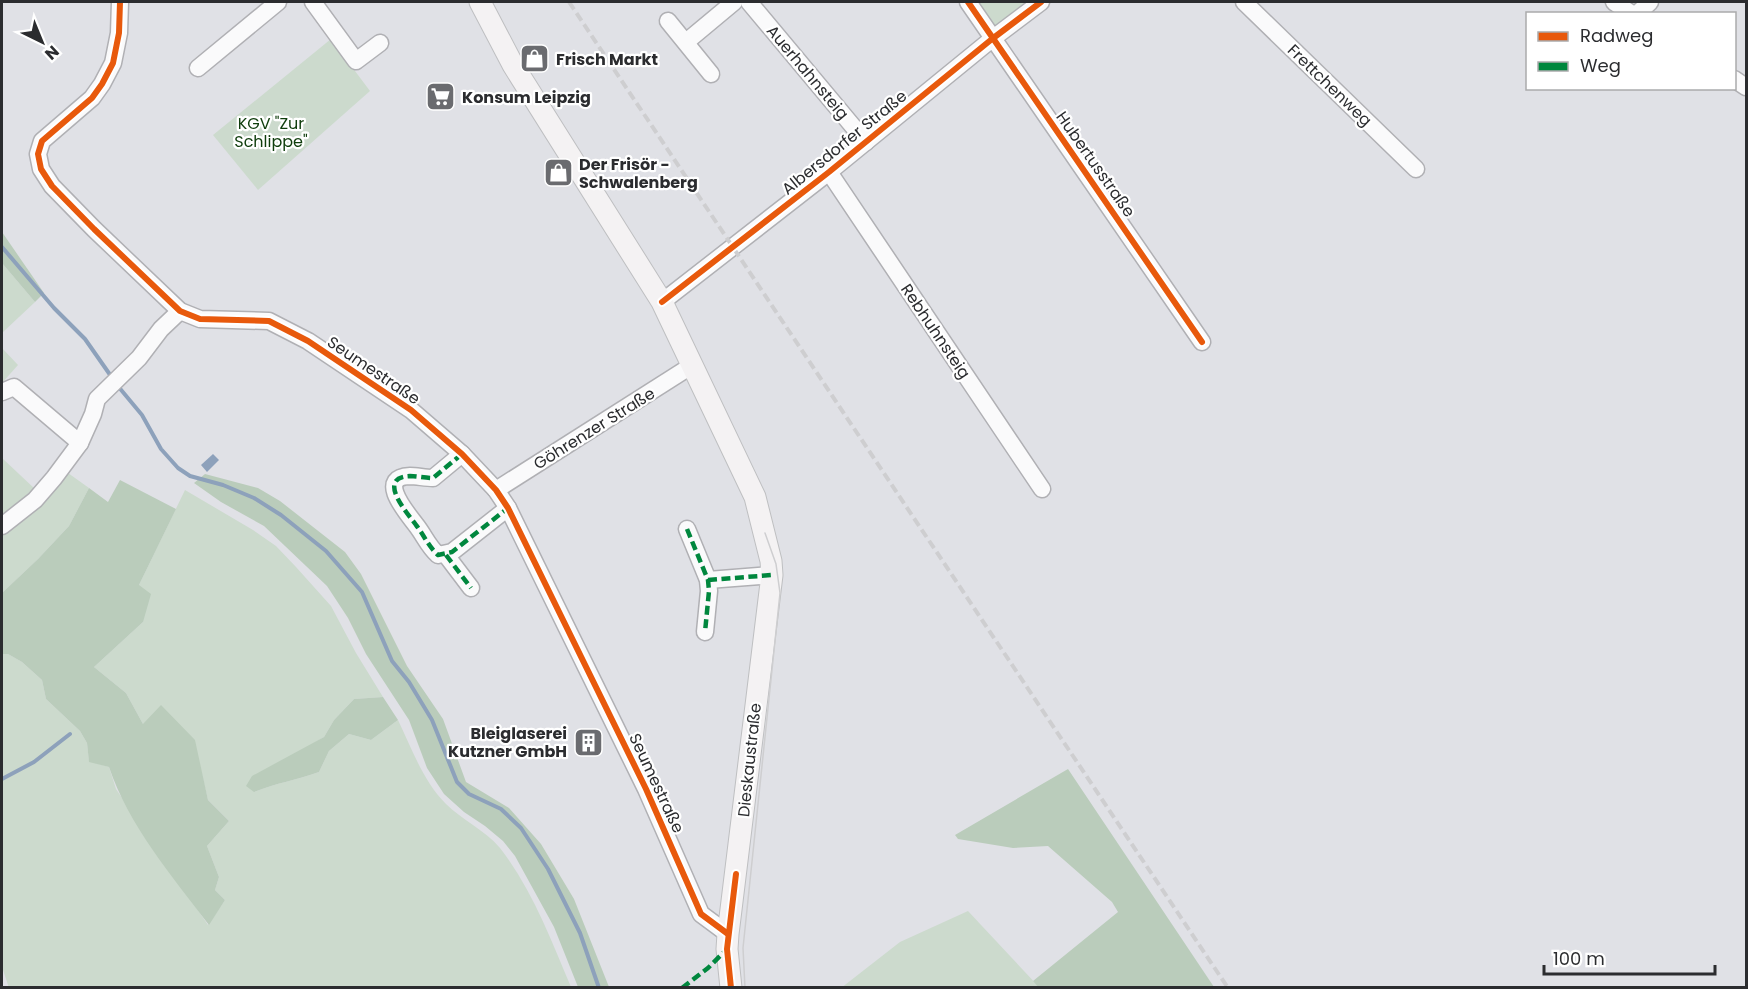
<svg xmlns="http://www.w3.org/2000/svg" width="1748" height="989" font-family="Poppins,sans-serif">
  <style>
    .green { fill: #ccdacd }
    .forest { fill: #baccbb }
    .water { fill: #8da1bb }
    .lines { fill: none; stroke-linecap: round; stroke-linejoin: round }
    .stream { stroke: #8da1bb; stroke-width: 4 }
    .minor-casing { stroke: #b0b0b4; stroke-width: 19 }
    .major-casing { stroke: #bebfc1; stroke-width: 23 }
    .minor { stroke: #fafafb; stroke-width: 16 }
    .major { stroke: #f4f2f3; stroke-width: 21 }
    .tram { stroke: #ceced0; stroke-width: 1.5 }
    .rail { stroke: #ceced0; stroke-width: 4; stroke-dasharray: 9 4.5; stroke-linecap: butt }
    .quiet { stroke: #00873e; stroke-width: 4.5; stroke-dasharray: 9 4.5; stroke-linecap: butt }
    .cycleway-casing { stroke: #fff; stroke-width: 10 }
    .cycleway { stroke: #e8590c; stroke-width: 6 }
    .labels { text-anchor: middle; stroke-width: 4.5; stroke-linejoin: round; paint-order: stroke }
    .poi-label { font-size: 16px; font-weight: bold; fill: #2b2c2f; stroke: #fff; text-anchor: start }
    .street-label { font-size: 16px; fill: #2b2c2f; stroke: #fff }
    .park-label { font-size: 16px; fill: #0f3d0c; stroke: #fff }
  </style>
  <rect width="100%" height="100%" fill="#e0e1e6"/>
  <g class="green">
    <polygon points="976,2 1029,2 993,30"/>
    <polygon points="331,39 370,91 258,190 213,135"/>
    <polygon points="2,263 35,302 2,333"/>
    <polygon points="2,348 18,365 2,383"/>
    <polygon points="2,458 36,490 2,518"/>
    <polygon points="68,473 89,488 69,526 38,559 2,593 2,534 47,498"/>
    <path d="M185,490L253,530L276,546L296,567L331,606L356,653L383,697L354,699L334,720L324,737L304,749L254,792C276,783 297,780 319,772L329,751L349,734L371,740L398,720C412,749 423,781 446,804C462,820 485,830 500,848C532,889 551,940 571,987L9,988L2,967V654H8L22,662L42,680L46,699L80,731L87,743L89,761L109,767L116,789L208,925L225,900L215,890L219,877L207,846L229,821L208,800L202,775L143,724L126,693L94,667L143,622L139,585Z"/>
    <polygon points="968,911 1039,987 841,988 900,942"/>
  </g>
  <g class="forest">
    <polygon points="2,232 44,293 35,302 2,263"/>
    <polygon points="205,474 258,488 280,501 345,552 361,574 407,666 443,719 466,782 509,808 541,844 574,899 609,987 578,987 554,927 515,856 503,841 485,826 464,812 444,794 427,768 409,720 366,654 348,618 327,586 264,526 221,502 194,483"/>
    <path d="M120,480L176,509L139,585L151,594L143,622L94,667L126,693L143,724L161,705L195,740L208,800L229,821L207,846L219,877L215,890L225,900L209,925C172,876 129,826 109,767L89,762L87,743L80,731L46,699L42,680L22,662L8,654H2V593L38,559L69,526L89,488L108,502Z"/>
    <path d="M383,697L398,720L371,740L349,734L329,751L319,772C297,780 276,783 254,792L246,786L252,776L324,737L334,720L354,699Z"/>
    <polygon points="1068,769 1214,987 1039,988 1033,981 1118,912 1112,902 1048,846 1013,848 958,839 955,835"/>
  </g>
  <polygon class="water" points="213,454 219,460 207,472 201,465"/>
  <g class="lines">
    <g class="stream">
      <polyline points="2,247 54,308 85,339 113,379"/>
      <polyline points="117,385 142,415 161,449 178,468 190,476 223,485 254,498 281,515 326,551 362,592 392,661 409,682 432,720 457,782 469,794 501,809 521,828 548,869 580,933 599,988"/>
      <polyline points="2,779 34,762 70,734"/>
    </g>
    <defs>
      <g id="minor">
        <polyline points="120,2 119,33 113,63 102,84 92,98 42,141 38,154 41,169 52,186 94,229 180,311 200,319 269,321 308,341 411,410 462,454 496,490 508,508 646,789 701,914 728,934"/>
        <polyline points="313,2 356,61 380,43"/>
        <polyline points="749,2 866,142"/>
        <polyline points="968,2 1202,342"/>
        <polyline points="1244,2 1416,169"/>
        <polyline points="1614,2 1632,14"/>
        <polyline points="1637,14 1650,2"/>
        <polyline points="668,21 711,74"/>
        <polyline points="686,42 734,2"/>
        <polyline points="198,68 278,2"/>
        <polyline points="1734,79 1746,87"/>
        <polyline points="829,172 1042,489"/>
        <polyline points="662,302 829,172 992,39 1041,2"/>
        <polyline points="2,392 14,387 80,443"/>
        <path d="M462,454L433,478C425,478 417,476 410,476C375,477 408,514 416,525C424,535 428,546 438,555L452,552L508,508"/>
        <polyline points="496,490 691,366"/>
        <polyline points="2,526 35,500 54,478 80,443 93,414 97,399 139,358 161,329 180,311"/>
        <polyline points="687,529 708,580 709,591 705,632"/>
        <polyline points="446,555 471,588"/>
        <polyline points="708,580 772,575"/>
      </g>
      <polyline id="major" points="480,2 513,65 662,302 755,497 771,561 772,575 728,934 727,949 731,988"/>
    </defs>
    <use href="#minor" class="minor-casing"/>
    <use href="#major" class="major-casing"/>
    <use href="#minor" class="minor"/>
    <use href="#major" class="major"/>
    <polyline class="tram" points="745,988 743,948 780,593 776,564 765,533"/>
    <polyline class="rail" points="569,2 1228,988"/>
    <g class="quiet">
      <path d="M462,454L433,478C425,478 417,476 410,476C375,477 408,514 416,525C424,535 428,546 438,555L452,552L508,508"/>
      <polyline points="687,529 708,580 709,591 705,632"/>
      <polyline points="446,555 471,588"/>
      <polyline points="708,580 772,575"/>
      <polyline points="682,988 708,968 727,949"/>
    </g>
    <defs>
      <g id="cycleway">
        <polyline points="120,2 119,33 113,63 102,84 92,98 42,141 38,154 41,169 52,186 94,229 180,311 200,319 269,321 308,341 411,410 462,454 496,490 508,508 646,789 701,914 728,934"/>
        <polyline points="968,2 1202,342"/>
        <polyline points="662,302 829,172 992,39 1041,2"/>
        <polyline points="731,988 727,949 736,874"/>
      </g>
    </defs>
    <use href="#cycleway" class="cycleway-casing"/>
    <use href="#cycleway" class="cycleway"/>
  </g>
  <defs>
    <symbol id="shop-square" viewBox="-11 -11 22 22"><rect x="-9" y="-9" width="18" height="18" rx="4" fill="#6a6b6f" stroke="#fff"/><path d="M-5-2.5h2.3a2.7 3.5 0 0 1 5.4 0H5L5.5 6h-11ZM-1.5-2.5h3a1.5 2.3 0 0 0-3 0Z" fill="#fff"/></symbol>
    <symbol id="supermarket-square" viewBox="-11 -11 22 22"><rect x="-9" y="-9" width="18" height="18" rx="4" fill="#6a6b6f" stroke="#fff"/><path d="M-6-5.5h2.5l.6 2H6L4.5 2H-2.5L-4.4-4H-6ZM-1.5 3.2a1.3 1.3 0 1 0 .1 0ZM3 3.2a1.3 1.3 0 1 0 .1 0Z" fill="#fff"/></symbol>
    <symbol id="building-square" viewBox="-11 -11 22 22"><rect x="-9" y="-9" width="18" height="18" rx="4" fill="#6a6b6f" stroke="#fff"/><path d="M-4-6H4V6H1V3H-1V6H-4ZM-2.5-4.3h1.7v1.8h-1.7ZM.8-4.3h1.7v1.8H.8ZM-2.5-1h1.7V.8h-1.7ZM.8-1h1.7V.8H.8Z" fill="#fff"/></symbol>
  </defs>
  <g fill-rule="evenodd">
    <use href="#shop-square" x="518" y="42" width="33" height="33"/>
    <use href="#supermarket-square" x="424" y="80" width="33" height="33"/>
    <use href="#shop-square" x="542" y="156" width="33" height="33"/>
    <use href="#building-square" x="572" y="726" width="33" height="33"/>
  </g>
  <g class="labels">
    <g class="poi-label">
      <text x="556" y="65">Frisch Markt</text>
      <text x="462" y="103">Konsum Leipzig</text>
      <text x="579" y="170">Der Frisör -<tspan x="579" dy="18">Schwalenberg</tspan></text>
      <text x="567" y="739" text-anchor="end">Bleiglaserei<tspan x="567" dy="18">Kutzner GmbH</tspan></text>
    </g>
    <g class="street-label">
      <text transform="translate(808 72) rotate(50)" y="6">Auerhahnsteig</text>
      <text transform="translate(1330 85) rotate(44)" y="6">Frettchenweg</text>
      <text transform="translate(844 142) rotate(-39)" y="6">Albersdorfer Straße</text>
      <text transform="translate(1096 164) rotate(55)" y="6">Hubertusstraße</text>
      <text transform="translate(936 331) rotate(56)" y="6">Rebhuhnsteig</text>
      <text transform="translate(374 370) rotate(34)" y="6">Seumestraße</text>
      <text transform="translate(594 428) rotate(-32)" y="6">Göhrenzer Straße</text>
      <text transform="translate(749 760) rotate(-84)" y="6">Dieskaustraße</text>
      <text transform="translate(657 783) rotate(65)" y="6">Seumestraße</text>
    </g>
    <g class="park-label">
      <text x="271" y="129">KGV "Zur<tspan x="271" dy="18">Schlippe"</tspan></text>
    </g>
  </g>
  <rect width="1748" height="989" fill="none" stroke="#2b2c2f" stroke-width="6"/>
  <rect x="1526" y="12" width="210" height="78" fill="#ffffff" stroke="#aaabac" stroke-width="1.5"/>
  <rect x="1538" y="32" width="30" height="9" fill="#e8590c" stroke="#aaabac" stroke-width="1.5"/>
  <text x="1580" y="42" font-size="18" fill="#2b2c2f">Radweg</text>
  <rect x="1538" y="62" width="30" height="9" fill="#00873e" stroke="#aaabac" stroke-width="1.5"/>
  <text x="1580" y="72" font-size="18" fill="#2b2c2f">Weg</text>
  <g transform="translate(42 42) rotate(137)" stroke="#ffffff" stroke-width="4.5" paint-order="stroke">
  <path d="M0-4.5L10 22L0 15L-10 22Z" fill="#2b2c2f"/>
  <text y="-9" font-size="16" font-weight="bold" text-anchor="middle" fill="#2b2c2f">N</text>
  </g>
  <path d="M1544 965v9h171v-9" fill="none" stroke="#2b2c2f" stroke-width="3"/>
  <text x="1553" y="965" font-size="18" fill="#2b2c2f" stroke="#ffffff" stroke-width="4.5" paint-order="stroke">100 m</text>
</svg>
